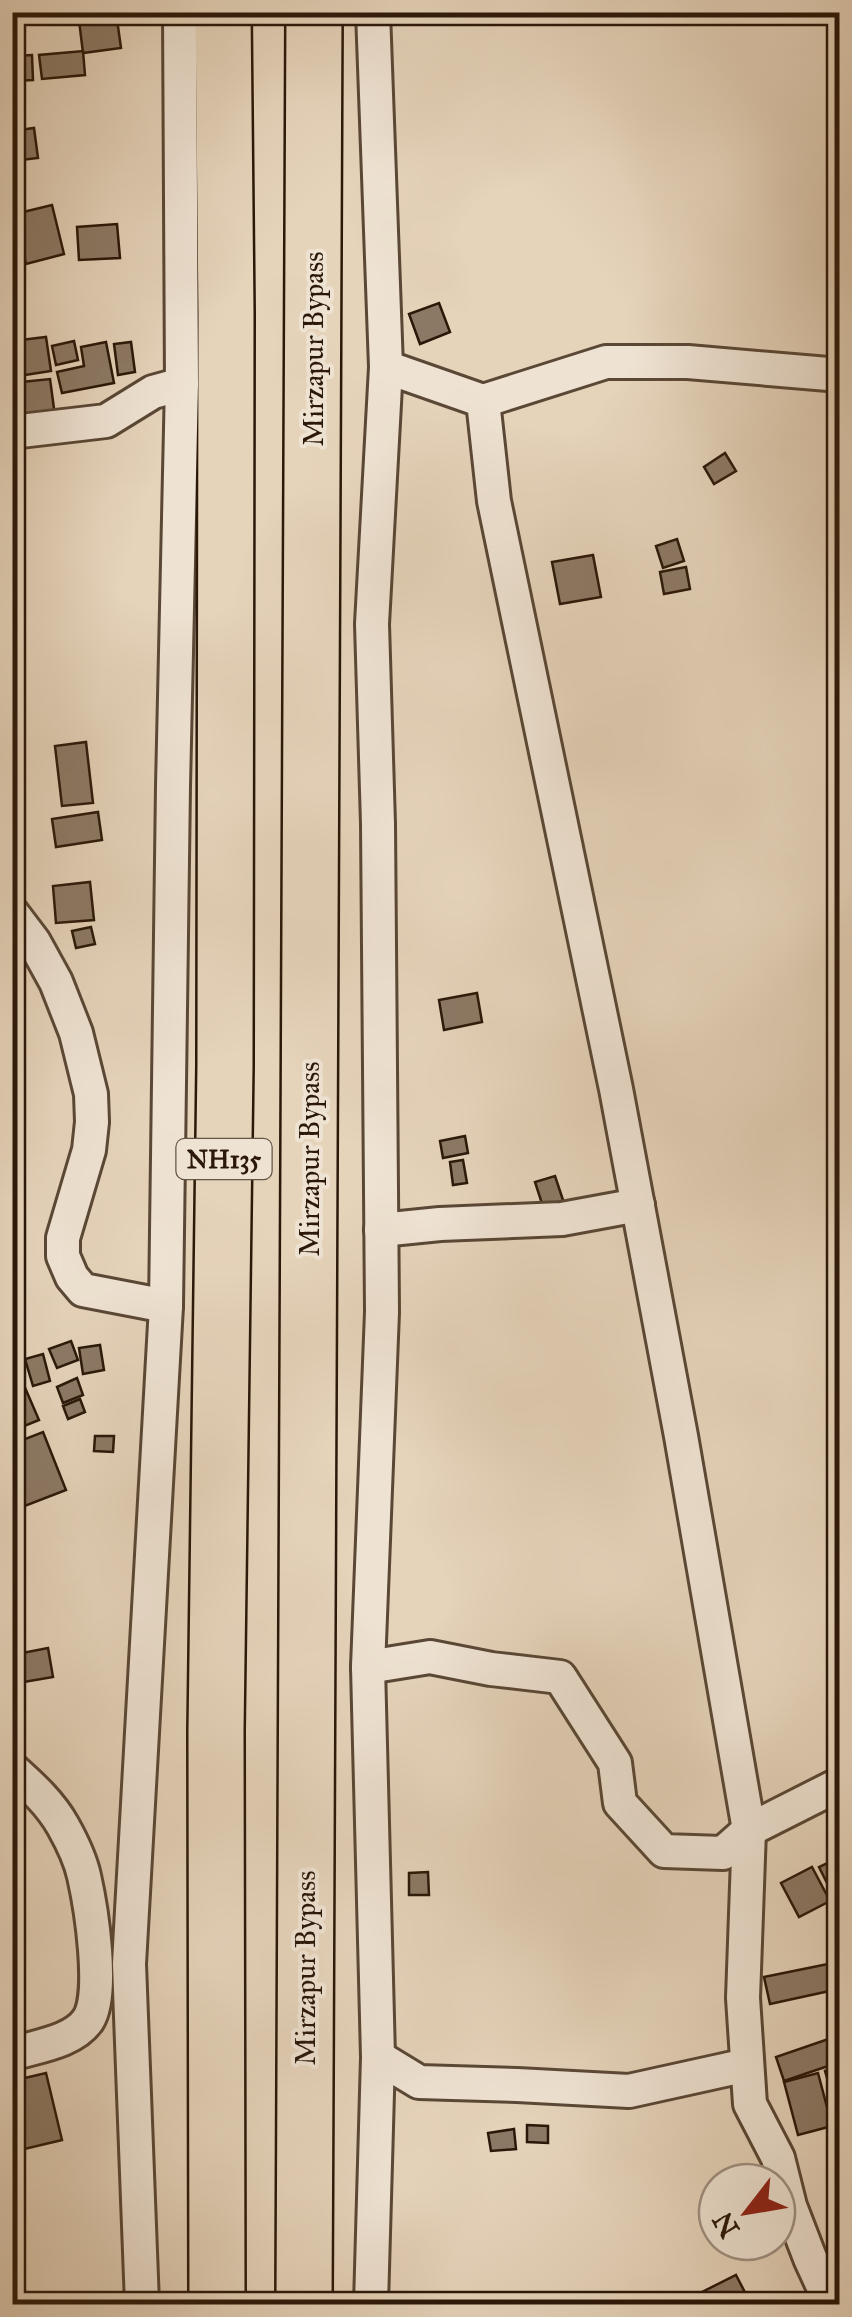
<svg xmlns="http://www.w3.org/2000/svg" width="852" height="2317" font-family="'IM FELL Great Primer',serif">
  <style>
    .building { fill: #8c7965; stroke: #2b1809; stroke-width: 2.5 }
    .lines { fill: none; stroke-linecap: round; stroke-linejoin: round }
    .street-casing { stroke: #5a4735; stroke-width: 38 }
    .highway-casing { stroke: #2b1809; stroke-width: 60 }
    .street { stroke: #eee2d2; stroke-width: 32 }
    .highway { stroke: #e5d3ba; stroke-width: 55 }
    .labels { text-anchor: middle; stroke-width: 8; stroke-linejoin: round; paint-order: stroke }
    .shield { fill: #eee2d2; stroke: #665545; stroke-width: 2.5 }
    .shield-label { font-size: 25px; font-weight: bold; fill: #2b1809 }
    .street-label { font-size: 28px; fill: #2b1809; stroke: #eee2d2 }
  </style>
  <rect width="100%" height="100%" fill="#e5d3ba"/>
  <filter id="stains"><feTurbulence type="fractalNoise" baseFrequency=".002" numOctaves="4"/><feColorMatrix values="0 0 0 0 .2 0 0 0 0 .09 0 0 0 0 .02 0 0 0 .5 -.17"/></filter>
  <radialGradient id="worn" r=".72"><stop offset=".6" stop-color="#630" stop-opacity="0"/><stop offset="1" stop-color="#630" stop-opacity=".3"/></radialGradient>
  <g class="building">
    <polygon points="78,12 116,12 121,48 83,53"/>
    <polygon points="83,51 85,75 42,79 39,55"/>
    <polygon points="32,55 33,80 12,81 12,56"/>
    <polygon points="34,128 38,158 12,161 12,131"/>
    <polygon points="52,205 64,254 26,264 15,214"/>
    <polygon points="117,224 120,258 79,260 77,227"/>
    <polygon points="439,303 450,332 420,344 409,314"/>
    <polygon points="46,337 51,371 12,377 12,341"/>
    <polygon points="74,341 78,360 56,365 52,346"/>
    <polygon points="106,342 114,383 62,393 57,372 84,366 81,347"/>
    <polygon points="131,342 135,372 118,375 114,344"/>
    <polygon points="50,379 55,416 12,421 12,383"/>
    <polygon points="725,453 736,471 714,484 704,467"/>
    <polygon points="677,539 684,561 663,568 656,546"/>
    <polygon points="593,555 601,597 560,604 552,562"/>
    <polygon points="686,567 690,589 664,594 660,572"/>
    <polygon points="86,742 93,803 62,806 55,746"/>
    <polygon points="98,812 102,840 56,847 52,819"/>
    <polygon points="90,882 94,920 56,923 53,886"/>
    <polygon points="91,927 95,944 76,948 72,931"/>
    <polygon points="477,993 482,1022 444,1030 439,1000"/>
    <polygon points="465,1136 468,1153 443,1158 440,1141"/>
    <polygon points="463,1160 467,1183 453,1185 450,1162"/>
    <polygon points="555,1176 565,1206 545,1213 535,1182"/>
    <polygon points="71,1341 78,1360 57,1368 49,1349"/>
    <polygon points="100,1345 104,1370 83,1374 79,1348"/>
    <polygon points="43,1354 50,1381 33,1386 25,1359"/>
    <polygon points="77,1378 83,1395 63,1403 57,1387"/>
    <polygon points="23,1383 39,1420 12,1431 12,1388"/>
    <polygon points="80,1399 85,1412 68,1419 63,1406"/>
    <polygon points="43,1432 66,1490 17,1509 12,1498 12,1444"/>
    <polygon points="95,1436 114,1436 113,1452 94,1451"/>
    <polygon points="48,1648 53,1677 12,1684 12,1655"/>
    <polygon points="840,1857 840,1899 836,1901 819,1867"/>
    <polygon points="812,1867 830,1901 799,1917 781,1883"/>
    <polygon points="428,1872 429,1895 409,1895 409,1873"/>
    <polygon points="828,1964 834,1990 770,2004 764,1977"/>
    <polygon points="840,2035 840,2062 784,2081 776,2057"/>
    <polygon points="840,2067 840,2123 825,2071"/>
    <polygon points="46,2073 62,2140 12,2152 12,2081"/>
    <polygon points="818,2073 832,2126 798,2135 784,2082"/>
    <polygon points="527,2125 548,2126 548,2143 527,2142"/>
    <polygon points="514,2129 516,2149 491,2151 488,2133"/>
    <polygon points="736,2275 751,2304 704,2304 698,2294"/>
  </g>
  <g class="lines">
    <defs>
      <g id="street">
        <polyline points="386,367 483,401 606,362 688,362 840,375"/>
        <polyline points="483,401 494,501 616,1089 681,1436 749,1830 743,1998 750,2104 778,2158 790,2206 810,2258 831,2304"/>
        <polyline points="12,432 106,421 153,392 182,384"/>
        <polyline points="12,913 34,942 56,982 76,1033 91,1094 92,1122 89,1150 63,1238 63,1256 72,1277 83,1290 166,1306"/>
        <polyline points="381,1230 440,1224 562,1219 638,1205"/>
        <polyline points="368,1667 430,1657 491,1669 560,1677 615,1763 620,1803 664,1851 723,1853 749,1830 840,1784"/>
        <path d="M12,1769C32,1787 50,1803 63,1826C72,1842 80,1858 84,1876C91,1907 105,1994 88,2020C73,2042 37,2046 12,2054"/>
        <polyline points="378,2057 419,2082 517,2085 629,2091 747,2065"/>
        <polyline points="142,2304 129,1964 166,1306 173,786 182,384 180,12"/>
        <polyline points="371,2304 378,2057 368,1667 382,1312 378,824 372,624 386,367 373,12"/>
      </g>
      <g id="highway">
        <polyline points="217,2304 216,1731 225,1065 226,313 223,12"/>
        <polyline points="304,2304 314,12"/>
      </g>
    </defs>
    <use href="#street" class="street-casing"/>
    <use href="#highway" class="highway-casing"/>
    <use href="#street" class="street"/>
    <use href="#highway" class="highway"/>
  </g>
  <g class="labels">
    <rect class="shield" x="176.5" y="1139" width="95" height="40" rx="8"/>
    <g class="shield-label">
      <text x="224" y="1168">NH135</text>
    </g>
    <g class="street-label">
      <text transform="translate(313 349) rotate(-90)" y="10">Mirzapur Bypass</text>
      <text transform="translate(309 1159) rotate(-90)" y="10">Mirzapur Bypass</text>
      <text transform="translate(305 1968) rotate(-90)" y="10">Mirzapur Bypass</text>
    </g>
  </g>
  <rect width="852" height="2317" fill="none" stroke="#e5d3ba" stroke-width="50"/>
  <rect x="15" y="15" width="822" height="2287" fill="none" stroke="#2b1809" stroke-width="5"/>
  <rect x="25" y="25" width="802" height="2267" fill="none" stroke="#2b1809" stroke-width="2.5"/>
  <g transform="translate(747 2212) rotate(239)"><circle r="48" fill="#eee2d2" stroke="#a09182" stroke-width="2.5"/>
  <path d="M0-8L18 38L0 25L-18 38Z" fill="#8f2418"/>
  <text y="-15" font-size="28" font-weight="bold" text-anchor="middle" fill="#2b1809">N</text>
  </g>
  <rect width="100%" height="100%" filter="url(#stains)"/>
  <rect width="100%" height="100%" fill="url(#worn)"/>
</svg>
